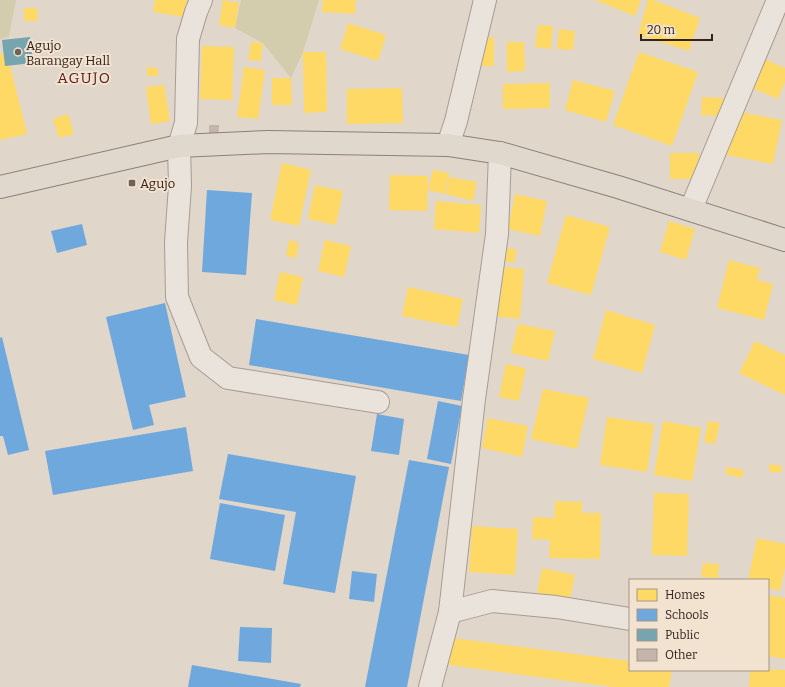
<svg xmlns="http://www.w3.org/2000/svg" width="785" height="687" font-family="Bitter,serif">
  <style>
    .green { fill: #d3ccad }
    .homes { fill: #ffd966 }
    .schools { fill: #6fa8dc }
    .public { fill: #76a5af }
    .building { fill: #c4b4ab }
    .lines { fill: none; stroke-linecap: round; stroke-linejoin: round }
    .minor-casing { stroke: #a69c94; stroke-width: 24 }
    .major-casing { stroke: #8b817a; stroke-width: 24 }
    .minor { stroke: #eae3db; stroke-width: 22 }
    .major { stroke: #e0d7cd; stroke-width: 22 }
    .poi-dot { fill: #70625a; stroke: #f2e2d0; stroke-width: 1.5 }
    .labels { text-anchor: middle; stroke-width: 4; stroke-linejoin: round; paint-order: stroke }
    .poi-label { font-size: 13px; fill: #33231d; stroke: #f2e2d0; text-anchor: start }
    .quarter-label { font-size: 15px; letter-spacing: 1px; fill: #5c2120; stroke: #f2e2d0 }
  </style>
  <rect width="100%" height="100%" fill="#e1d6ca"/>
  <g class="green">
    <polygon points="0,0 16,0 9,36 0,39"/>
    <polygon points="241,0 319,0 303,52 291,78 263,43 235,28"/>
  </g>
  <g class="homes">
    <polygon points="155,0 187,0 184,17 153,12"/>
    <polygon points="223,0 239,3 235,28 219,25"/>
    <polygon points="323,0 356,0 355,14 322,12"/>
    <polygon points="595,0 641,0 635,16"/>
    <polygon points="648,0 653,0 700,18 689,51 638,35"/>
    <polygon points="24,8 37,8 38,21 24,21"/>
    <polygon points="348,23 386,35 378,61 340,49"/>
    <polygon points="538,25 553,26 551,49 535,47"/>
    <polygon points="559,29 575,31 573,50 557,49"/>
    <polygon points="494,37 494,66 481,66 480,38"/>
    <polygon points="251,42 263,43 261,61 248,60"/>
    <polygon points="507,42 524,42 525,71 507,72"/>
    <polygon points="202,46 234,47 232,100 200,99"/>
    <polygon points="303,52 326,52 327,112 304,113"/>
    <polygon points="639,52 698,72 672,146 613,125"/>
    <polygon points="7,53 27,134 0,140 0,54"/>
    <polygon points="764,59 785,68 785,82 778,99 752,88"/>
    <polygon points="147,67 158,68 158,76 147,76"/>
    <polygon points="244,67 265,70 258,119 237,117"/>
    <polygon points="272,78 291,78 292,105 272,105"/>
    <polygon points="573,80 615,91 606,122 565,110"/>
    <polygon points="550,83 550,108 503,109 503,84"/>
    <polygon points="164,85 170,121 151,124 146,87"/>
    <polygon points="402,88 403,123 347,124 347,89"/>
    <polygon points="702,97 725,98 725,116 701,115"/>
    <polygon points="735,111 782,120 773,164 726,155"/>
    <polygon points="68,114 74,134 59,138 53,119"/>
    <rect x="670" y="153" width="29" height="26"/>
    <polygon points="282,163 311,170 299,226 270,220"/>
    <polygon points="433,170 449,173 445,194 428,190"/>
    <polygon points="390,175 428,176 427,211 389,210"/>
    <polygon points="449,177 477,182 473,201 446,194"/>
    <polygon points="315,185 343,191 336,225 308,219"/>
    <polygon points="515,194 547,201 540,236 508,229"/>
    <polygon points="436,201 481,205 479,233 434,229"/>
    <polygon points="566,215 610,227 591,295 547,283"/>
    <polygon points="669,221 695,229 686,260 660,252"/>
    <polygon points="289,240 299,243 296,258 286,256"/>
    <polygon points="325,240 351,246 344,277 318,271"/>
    <polygon points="502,247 517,250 514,263 499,260"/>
    <polygon points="729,260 760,268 757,280 773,284 764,320 717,308"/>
    <polygon points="495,266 524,269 520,319 491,316"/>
    <polygon points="280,272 303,277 297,305 274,300"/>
    <polygon points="408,287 463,299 457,327 402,316"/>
    <polygon points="606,310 655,325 642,373 593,359"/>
    <polygon points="518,324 555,331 548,361 511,353"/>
    <polygon points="755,341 785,355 785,395 739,373"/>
    <polygon points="506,364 526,368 519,401 499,397"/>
    <polygon points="543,389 589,398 577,449 531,439"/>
    <polygon points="607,417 654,424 647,472 600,465"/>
    <polygon points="488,418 528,426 522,457 482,448"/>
    <polygon points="663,421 701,428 692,481 654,475"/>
    <polygon points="708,421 720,423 715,444 704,442"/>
    <polygon points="770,464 782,466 781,473 768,471"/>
    <polygon points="727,467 744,470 742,478 725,474"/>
    <polygon points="654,493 689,494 687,556 652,555"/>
    <polygon points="555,501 582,502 582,513 601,513 600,559 549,558 550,540 532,539 533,517 554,518"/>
    <polygon points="472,526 518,529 515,575 469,572"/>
    <polygon points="757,538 785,544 785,568 780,591 768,588 768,580 748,580"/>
    <polygon points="703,563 719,564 718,578 701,577"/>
    <polygon points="542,568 575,575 570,599 537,593"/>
    <polygon points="768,595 785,598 785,659 768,656"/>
    <polygon points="452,638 630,661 630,670 672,670 669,687 613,687 449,665"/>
    <polygon points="768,669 785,670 785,687 749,687 750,670"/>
  </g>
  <g class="schools">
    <polygon points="207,190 252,193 246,275 202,272"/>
    <polygon points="82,224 87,245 57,253 51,231"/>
    <polygon points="165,303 186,397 149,405 154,425 133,430 106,317"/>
    <polygon points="256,319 469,355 461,401 249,365"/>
    <polygon points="2,337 29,450 8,455 3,436 0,436 0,338"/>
    <polygon points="438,401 462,406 451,464 427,459"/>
    <polygon points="377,414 404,419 399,455 371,451"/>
    <polygon points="186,427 193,471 53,495 45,451"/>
    <polygon points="228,454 356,476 335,593 283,584 296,512 219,499"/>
    <polygon points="409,460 449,467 407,687 365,687"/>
    <polygon points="220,503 285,515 275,571 210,559"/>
    <polygon points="352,571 377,574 374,602 349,599"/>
    <polygon points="240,627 272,628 271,663 238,661"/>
    <polygon points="192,665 301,684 300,687 188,687"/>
  </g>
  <polygon class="public" points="30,37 33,63 5,66 2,40"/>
  <polygon class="building" points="209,125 219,125 218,140 209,140"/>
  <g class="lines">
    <defs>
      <g id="minor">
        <polyline points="201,0 196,12 188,39 186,123 179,146 180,186 176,242 177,297 201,357 228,378 378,402"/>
        <polyline points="448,145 456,121 485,0"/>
        <polyline points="691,209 778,0"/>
        <polyline points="450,612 492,601 556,607 630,619"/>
        <polyline points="430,687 450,612 474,399 497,234 500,153"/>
      </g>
      <polyline id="major" points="0,187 179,146 268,142 448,145 500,153 618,187 785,240"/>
    </defs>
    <use href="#minor" class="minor-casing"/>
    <use href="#major" class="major-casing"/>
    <use href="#minor" class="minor"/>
    <use href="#major" class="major"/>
  </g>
  <g class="poi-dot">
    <circle cx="18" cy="52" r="4"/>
    <rect x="128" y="179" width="8" height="8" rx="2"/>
  </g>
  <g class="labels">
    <g class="poi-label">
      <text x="26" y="50">Agujo<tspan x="26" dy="15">Barangay Hall</tspan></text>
      <text x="140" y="188">Agujo</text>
    </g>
    <g class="quarter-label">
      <text x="84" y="83">AGUJO</text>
    </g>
  </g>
  <rect x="629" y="579" width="140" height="92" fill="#f2e2d0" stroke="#a69688"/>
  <rect x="637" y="589" width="20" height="12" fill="#ffd966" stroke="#a69688"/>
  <text x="665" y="599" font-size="12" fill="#33231d">Homes</text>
  <rect x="637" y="609" width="20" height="12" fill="#6fa8dc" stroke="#a69688"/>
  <text x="665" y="619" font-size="12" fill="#33231d">Schools</text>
  <rect x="637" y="629" width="20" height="12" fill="#76a5af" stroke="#a69688"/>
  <text x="665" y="639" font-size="12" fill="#33231d">Public</text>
  <rect x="637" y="649" width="20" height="12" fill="#c4b4ab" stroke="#a69688"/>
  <text x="665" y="659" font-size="12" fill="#33231d">Other</text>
  <path d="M641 34v6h71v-6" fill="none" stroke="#33231d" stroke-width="2"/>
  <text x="647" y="34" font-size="12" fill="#33231d" stroke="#f2e2d0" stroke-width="3" paint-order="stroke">20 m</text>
</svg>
